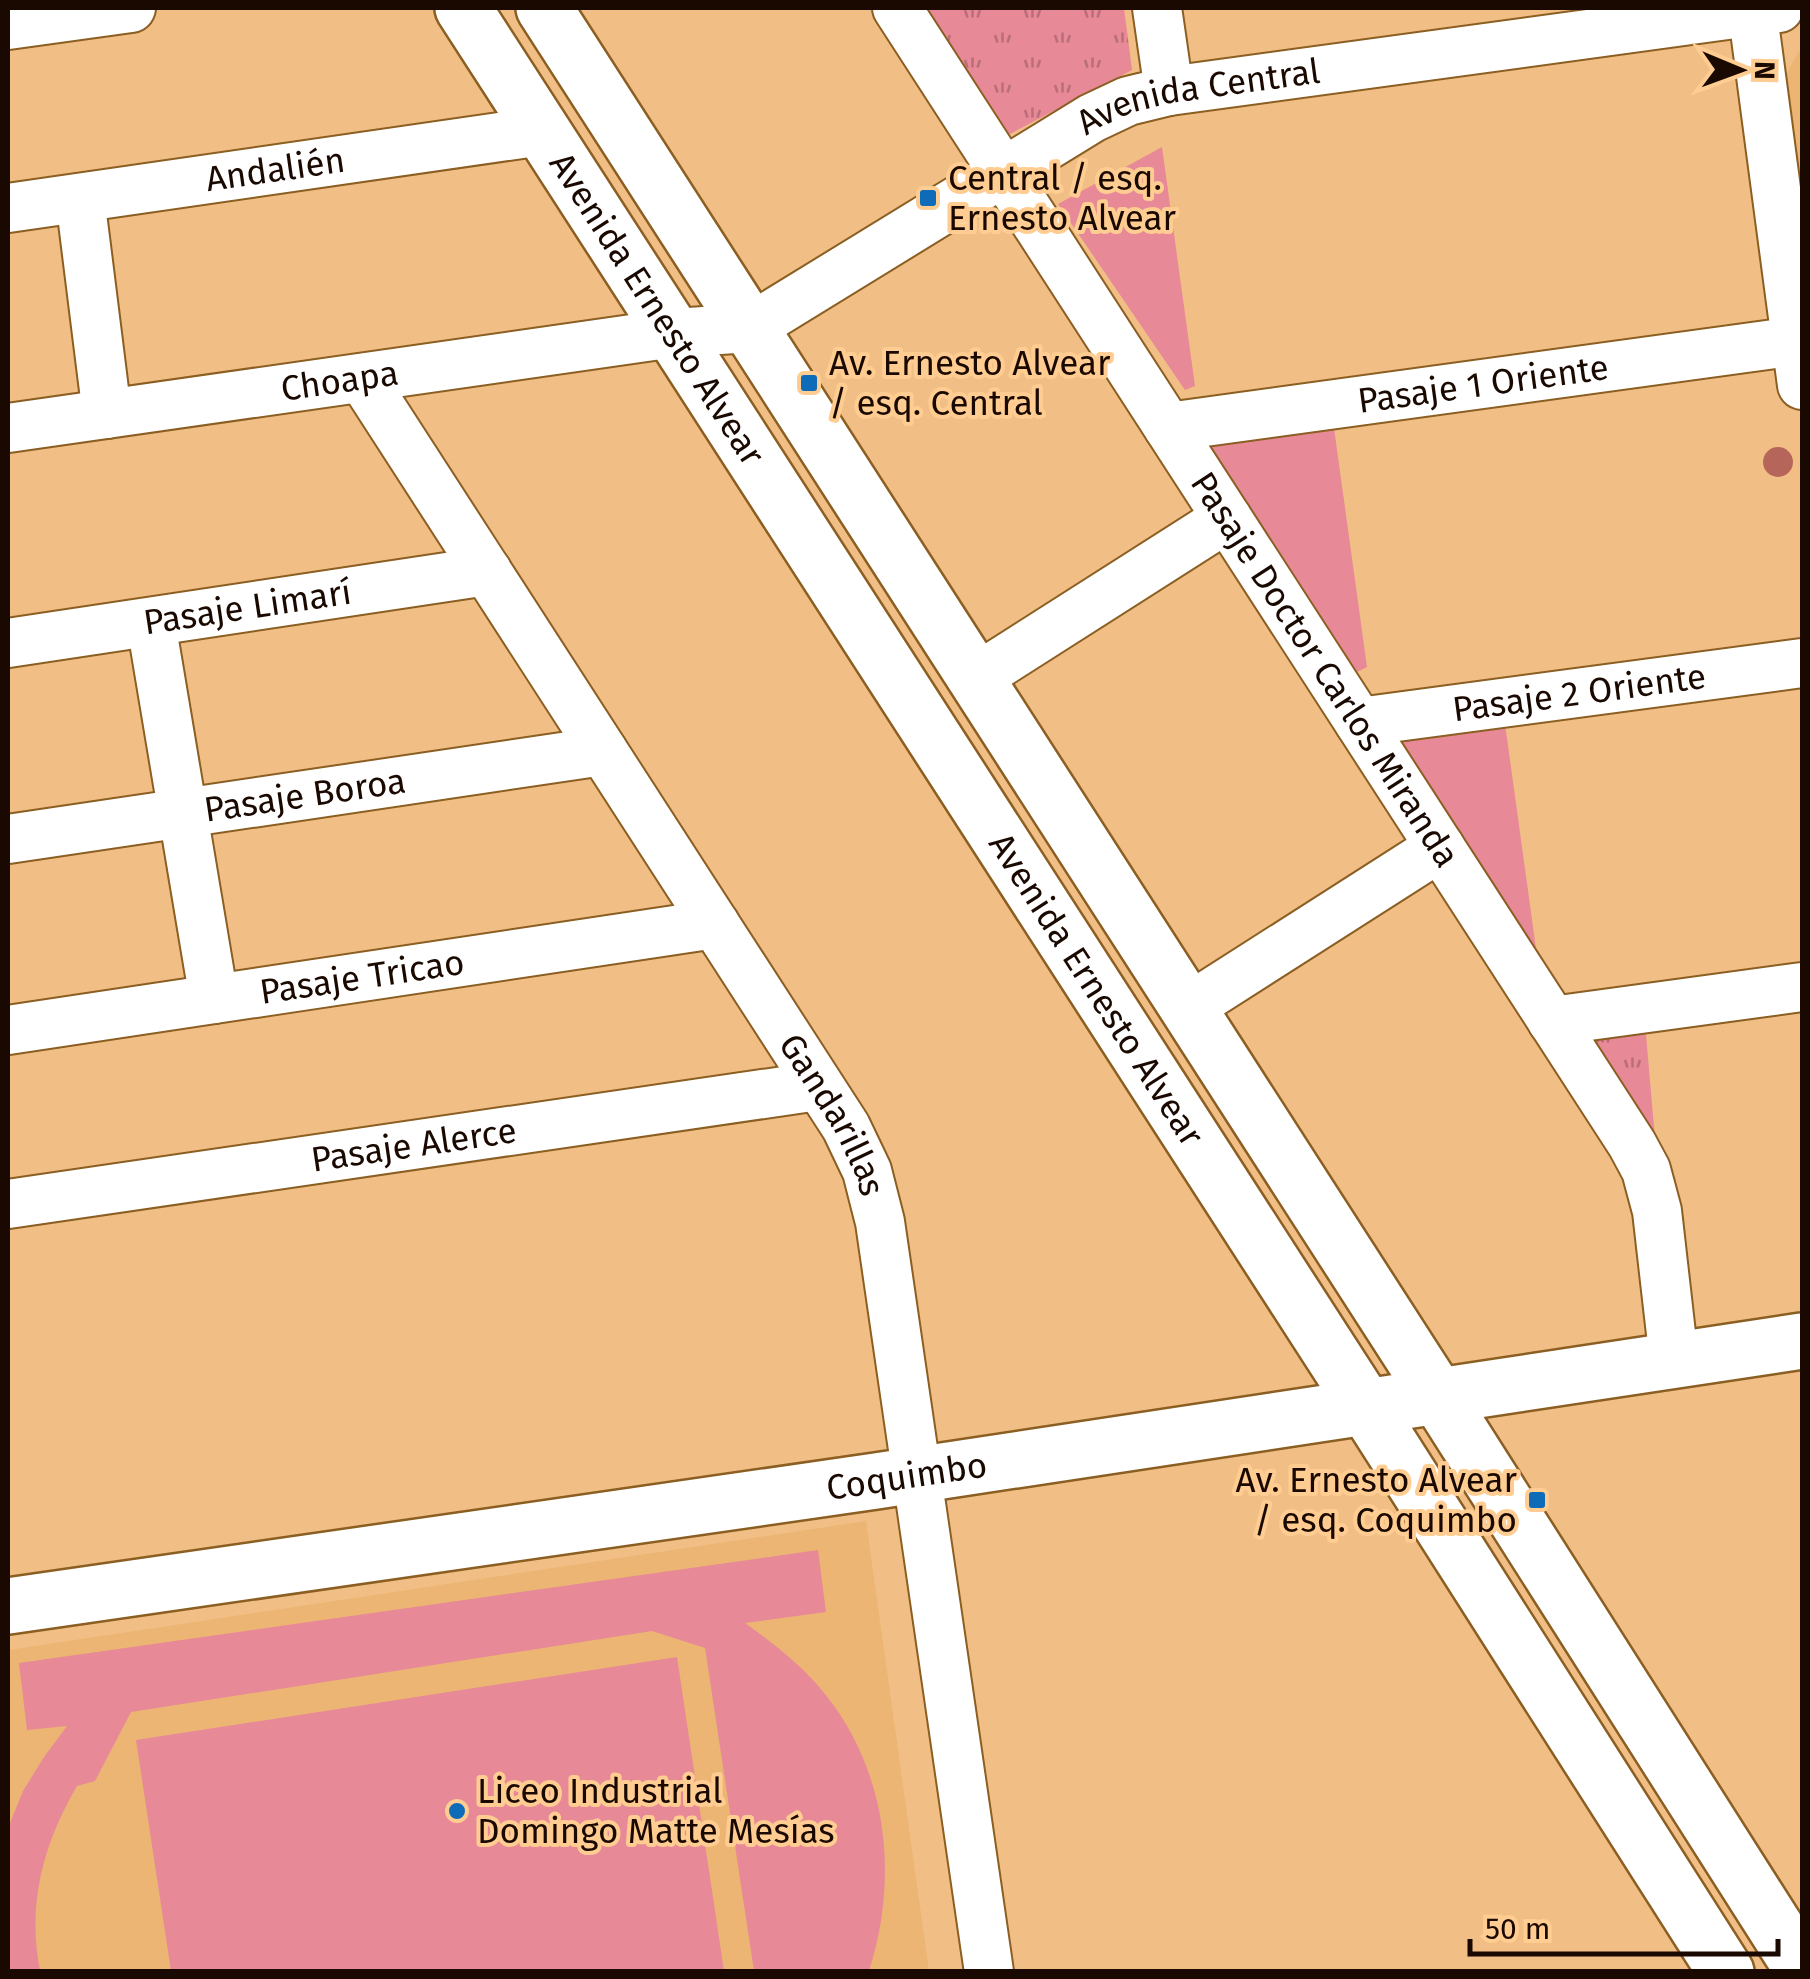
<svg xmlns="http://www.w3.org/2000/svg" width="1810" height="1979" font-family="'Fira Sans',sans-serif">
  <style>
    .built { fill: #ecb574 }
    .grass { fill: url(#grass-tufts) }
    .park { fill: #e78997 }
    .lines { fill: none; stroke-linecap: round; stroke-linejoin: round }
    .street-casing { stroke: #8b5e22; stroke-width: 52 }
    .secondary-casing { stroke: #8b5e22; stroke-width: 60 }
    .street { stroke: #fff; stroke-width: 48 }
    .secondary { stroke: #fff; stroke-width: 55 }
    .tree { fill: #b6655b }
    .poi-dot { fill: #0d6bb8; stroke: #ffcc91; stroke-width: 4 }
    .labels { text-anchor: middle; stroke-width: 8; stroke-linejoin: round; paint-order: stroke }
    .street-label { font-size: 35px; fill: #1a0900; stroke: #ffcc91 }
    .poi-label { font-size: 35px; fill: #1a0900; stroke: #ffcc91; text-anchor: start }
  </style>
  <defs>
    <pattern id="grass-tufts" width="24" height="20" patternUnits="userSpaceOnUse" patternTransform="scale(2.5)"><rect width="24" height="20" fill="#e78997"/><path d="M3 7l-1-3M5 7V3M7 7l1-3M15 17l-1-3M17 17v-4M19 17l1-3" fill="none" stroke="#ba6e79"/></pattern>
  </defs>
  <rect width="100%" height="100%" fill="#f1bf85"/>
  <g class="built">
    <polygon points="1802,51 1802,213 1786,75 1798,52"/>
    <polygon points="866,1521 929,1971 8,1972 8,1650"/>
  </g>
  <g class="grass">
    <polygon points="923,8 1124,8 1132,70 1006,136"/>
    <polygon points="1645,1023 1656,1150 1579,1031"/>
  </g>
  <g class="park">
    <polygon points="1162,147 1195,386 1185,390 1058,204"/>
    <polygon points="1334,428 1367,667 1357,672 1206,442"/>
    <polygon points="1505,724 1538,963 1377,738"/>
    <path d="M818,1550L826,1612L745,1623C774,1644 802,1665 825,1694C888,1772 899,1878 869,1971H754L705,1648L652,1631L131,1712L95,1781L77,1786C43,1844 27,1905 40,1971H8V1828L23,1791L44,1757L67,1726L27,1730L19,1663Z"/>
    <polygon points="677,1657 724,1971 171,1971 136,1740"/>
  </g>
  <g class="lines">
    <defs>
      <g id="street">
        <path id="s1" d="M897,8L1632,1144L1646,1170L1657,1211L1674,1360"/>
        <polyline points="1157,8 1169,91"/>
        <polyline points="1752,8 1802,385"/>
        <polyline points="8,25 131,8"/>
        <polyline points="80,198 107,414"/>
        <path id="s2" d="M8,208L542,131"/>
        <path id="s3" d="M362,378L846,1127L867,1171L880,1222L989,1972"/>
        <path id="s4" d="M1168,427L1797,341"/>
        <path id="s5" d="M8,428L674,333L750,328L1092,118L1128,101L1169,91L1779,8"/>
        <polyline points="151,623 214,999"/>
        <path id="s6" d="M8,643L487,571"/>
        <polyline points="976,678 1227,518"/>
        <path id="s7" d="M1359,722L1802,663"/>
        <path id="s8" d="M8,839L603,751"/>
        <polyline points="1188,1008 1440,847"/>
        <polyline points="1552,1021 1802,987"/>
        <path id="s9" d="M8,1030L715,924"/>
        <path id="s10" d="M8,1204L818,1086"/>
      </g>
      <g id="secondary">
        <path id="s11" d="M463,8L1366,1407L1726,1972"/>
        <polyline points="544,8 1437,1395 1802,1969"/>
        <path id="s12" d="M8,1606L876,1481L1802,1341"/>
      </g>
    </defs>
    <use href="#street" class="street-casing"/>
    <use href="#secondary" class="secondary-casing"/>
    <use href="#street" class="street"/>
    <use href="#secondary" class="secondary"/>
  </g>
  <circle class="tree" cx="1778" cy="462" r="15"/>
  <g class="poi-dot">
    <rect x="918" y="188" width="20" height="20" rx="5"/>
    <rect x="799" y="373" width="20" height="20" rx="5"/>
    <rect x="1527" y="1490" width="20" height="20" rx="5"/>
    <circle cx="457" cy="1811" r="10"/>
  </g>
  <g class="labels">
    <g class="street-label">
      <text dy="12" stroke="none"><textPath href="#s5" startOffset="1260">Avenida Central</textPath></text>
      <text dy="12" stroke="none"><textPath href="#s2" startOffset="270">Andalién</textPath></text>
      <text dy="12" stroke="none"><textPath href="#s11" startOffset="358">Avenida Ernesto Alvear</textPath></text>
      <text dy="12" stroke="none"><textPath href="#s5" startOffset="335">Choapa</textPath></text>
      <text dy="12" stroke="none"><textPath href="#s4" startOffset="318">Pasaje 1 Oriente</textPath></text>
      <text dy="12" stroke="none"><textPath href="#s6" startOffset="242">Pasaje Limarí</textPath></text>
      <text dy="12" stroke="none"><textPath href="#s1" startOffset="788">Pasaje Doctor Carlos Miranda</textPath></text>
      <text dy="12" stroke="none"><textPath href="#s7" startOffset="222">Pasaje 2 Oriente</textPath></text>
      <text dy="12" stroke="none"><textPath href="#s8" startOffset="300">Pasaje Boroa</textPath></text>
      <text dy="12" stroke="none"><textPath href="#s9" startOffset="358">Pasaje Tricao</textPath></text>
      <text dy="12" stroke="none"><textPath href="#s11" startOffset="1168">Avenida Ernesto Alvear</textPath></text>
      <text dy="12" stroke="none"><textPath href="#s3" startOffset="875">Gandarillas</textPath></text>
      <text dy="12" stroke="none"><textPath href="#s10" startOffset="410">Pasaje Alerce</textPath></text>
      <text dy="12" stroke="none"><textPath href="#s12" startOffset="908">Coquimbo</textPath></text>
    </g>
    <g class="poi-label">
      <text x="948" y="190">Central / esq.<tspan x="948" dy="40">Ernesto Alvear</tspan></text>
      <text x="829" y="375">Av. Ernesto Alvear<tspan x="829" dy="40">/ esq. Central</tspan></text>
      <text x="1517" y="1492" text-anchor="end">Av. Ernesto Alvear<tspan x="1517" dy="40">/ esq. Coquimbo</tspan></text>
      <text x="477" y="1803">Liceo Industrial<tspan x="477" dy="40">Domingo Matte Mesías</tspan></text>
    </g>
  </g>
  <rect width="1810" height="1979" fill="none" stroke="#1a0900" stroke-width="20"/>
  <g transform="translate(1740 70) rotate(91)" stroke="#ffcc91" stroke-width="8" paint-order="stroke">
  <path d="M0-8L18 38L0 25L-18 38Z" fill="#1a0900"/>
  <text y="-15" font-size="28" font-weight="bold" text-anchor="middle" fill="#1a0900">N</text>
  </g>
  <path d="M1470 1939v15h308v-15" fill="none" stroke="#1a0900" stroke-width="5"/>
  <text x="1485" y="1939" font-size="30" fill="#1a0900" stroke="#ffcc91" stroke-width="8" paint-order="stroke">50 m</text>
</svg>
